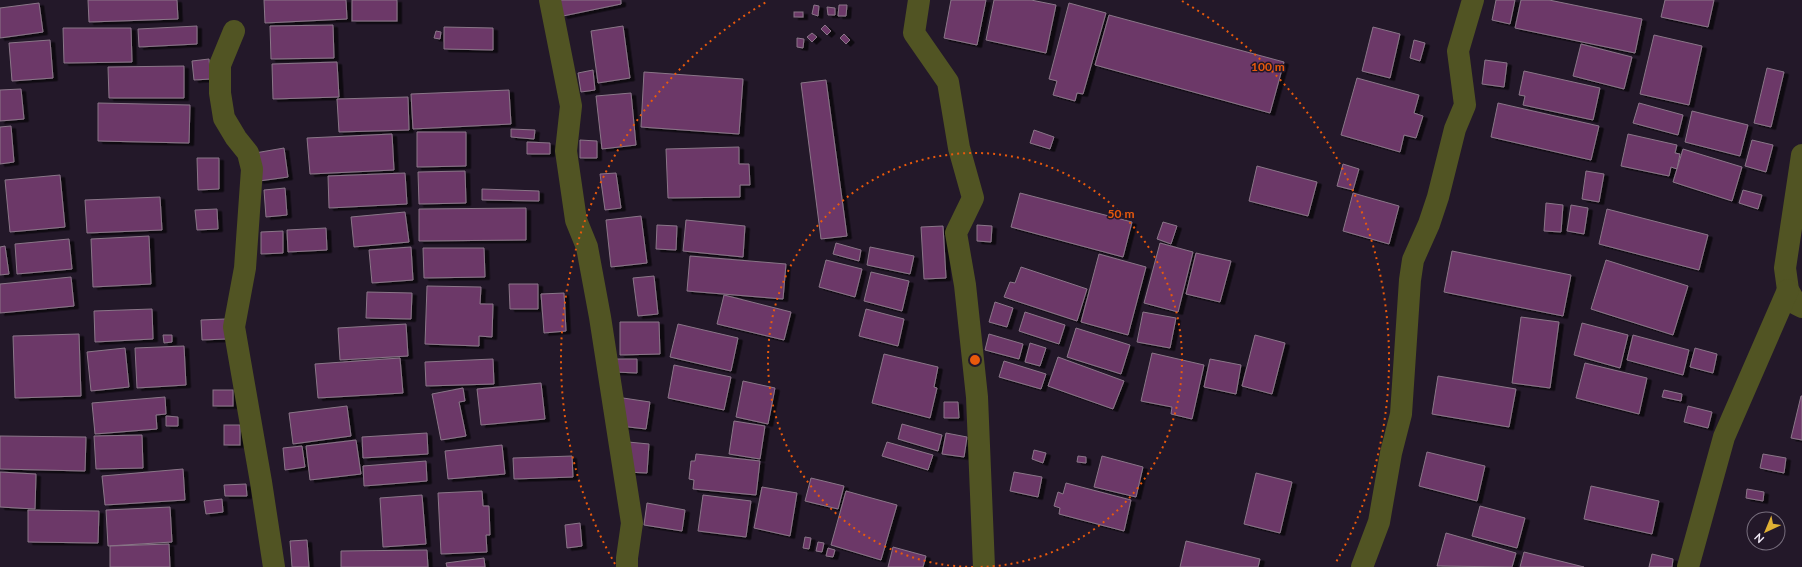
<svg xmlns="http://www.w3.org/2000/svg" width="1802" height="567" font-family="Lato,sans-serif">
  <style>
    .building { fill: #6c3968; stroke: #8a7688; filter: url(#shadow) }
    .lines { fill: none; stroke-linecap: round; stroke-linejoin: round }
    .minor { stroke: #515423; stroke-width: 22 }
    .ring { fill: none; stroke: #e8590c; stroke-width: 2; stroke-dasharray: 2 4 }
    .centre { fill: #e8590c; stroke: #231829; stroke-width: 2 }
    .ring-label { font-size: 12px; text-anchor: middle; font-weight: bold; fill: #e8590c; stroke: #231829; stroke-width: 3; stroke-linejoin: round; paint-order: stroke }
  </style>
  <defs>
    <filter id="shadow"><feDropShadow dx="4.5" dy="2.5" stdDeviation="0" flood-color="#0009"/></filter>
  </defs>
  <rect width="100%" height="100%" fill="#231829"/>
  <g class="building">
    <polygon points="88,0 177,0 178,19 89,22"/>
    <polygon points="264,0 346,0 347,19 265,23"/>
    <rect x="352" y="0" width="45" height="21"/>
    <polygon points="560,0 621,0 621,4 563,16"/>
    <polygon points="951,0 986,0 977,45 944,38"/>
    <polygon points="994,0 1031,0 1056,5 1046,53 986,40"/>
    <polygon points="1496,0 1515,0 1510,24 1492,20"/>
    <polygon points="1521,0 1549,0 1642,19 1635,53 1515,28"/>
    <polygon points="1665,0 1714,0 1708,27 1661,17"/>
    <polygon points="39,3 43,32 0,38 0,8"/>
    <polygon points="1069,3 1106,13 1083,94 1077,93 1075,101 1053,95 1057,81 1049,79"/>
    <polygon points="814,5 819,6 818,16 812,14"/>
    <polygon points="839,5 847,5 846,16 838,16"/>
    <polygon points="827,7 835,8 835,15 828,15"/>
    <rect x="794" y="12" width="9" height="5"/>
    <polygon points="1109,15 1284,62 1270,113 1095,65"/>
    <polygon points="333,25 334,58 271,59 270,26"/>
    <polygon points="825,25 831,31 827,35 821,29"/>
    <polygon points="197,26 197,44 139,47 138,29"/>
    <polygon points="623,26 630,78 598,83 591,31"/>
    <polygon points="444,27 493,28 493,50 444,49"/>
    <polygon points="1373,27 1400,34 1390,78 1362,71"/>
    <polygon points="63,28 131,28 132,62 64,63"/>
    <polygon points="436,31 441,32 440,39 434,38"/>
    <polygon points="812,33 817,37 812,42 807,37"/>
    <polygon points="844,34 850,40 846,44 840,38"/>
    <polygon points="1654,35 1702,46 1689,105 1640,94"/>
    <polygon points="797,38 804,39 803,48 797,47"/>
    <polygon points="50,40 53,78 12,81 9,43"/>
    <polygon points="1414,40 1425,43 1420,61 1410,58"/>
    <polygon points="1581,44 1632,57 1624,89 1573,76"/>
    <polygon points="209,59 211,79 194,80 192,61"/>
    <polygon points="1485,60 1507,63 1504,87 1482,84"/>
    <polygon points="337,62 339,97 273,99 272,64"/>
    <polygon points="184,66 184,98 109,98 108,67"/>
    <polygon points="1767,68 1784,72 1771,127 1754,123"/>
    <polygon points="593,70 595,90 581,92 578,73"/>
    <polygon points="1524,71 1600,88 1593,120 1523,105 1525,96 1519,95"/>
    <polygon points="644,72 743,79 739,134 641,127"/>
    <polygon points="1357,78 1419,95 1414,113 1423,116 1416,138 1404,135 1400,152 1341,135"/>
    <polygon points="826,80 847,236 821,239 801,83"/>
    <polygon points="21,89 24,119 0,121 0,90"/>
    <polygon points="509,90 511,124 413,129 411,94"/>
    <polygon points="631,93 636,145 602,149 596,96"/>
    <polygon points="408,97 409,130 339,132 337,99"/>
    <polygon points="98,103 190,105 189,143 98,141"/>
    <polygon points="1498,103 1599,126 1591,160 1491,137"/>
    <polygon points="1639,103 1683,115 1678,135 1633,123"/>
    <polygon points="1692,111 1748,125 1740,156 1685,142"/>
    <polygon points="11,126 14,162 0,164 0,127"/>
    <polygon points="511,129 535,130 534,139 511,137"/>
    <polygon points="1034,130 1054,137 1050,149 1030,143"/>
    <polygon points="417,132 466,132 466,166 417,167"/>
    <polygon points="392,134 394,170 310,174 307,138"/>
    <polygon points="1628,134 1677,145 1675,153 1680,154 1677,169 1671,167 1669,176 1621,166"/>
    <polygon points="580,140 597,141 597,158 580,158"/>
    <polygon points="1752,140 1773,145 1766,172 1745,166"/>
    <polygon points="527,142 550,143 550,154 527,154"/>
    <polygon points="739,147 739,164 749,164 750,185 740,185 740,197 668,198 666,149"/>
    <polygon points="284,148 288,177 259,181 255,153"/>
    <polygon points="1683,149 1742,167 1732,201 1673,182"/>
    <polygon points="197,158 219,158 219,189 198,190"/>
    <polygon points="1343,164 1359,169 1353,190 1337,186"/>
    <polygon points="1257,166 1317,182 1308,216 1249,201"/>
    <polygon points="465,171 466,203 419,204 418,172"/>
    <polygon points="1586,171 1604,174 1599,202 1582,199"/>
    <polygon points="405,173 407,204 329,208 328,176"/>
    <polygon points="616,173 621,208 605,210 600,174"/>
    <polygon points="60,175 65,227 10,232 5,180"/>
    <polygon points="285,188 287,215 266,217 264,190"/>
    <polygon points="482,189 539,191 539,201 482,200"/>
    <polygon points="1743,190 1762,195 1758,209 1739,203"/>
    <polygon points="1020,193 1132,222 1123,257 1011,227"/>
    <polygon points="1353,193 1399,206 1389,244 1343,231"/>
    <polygon points="160,197 162,230 87,233 85,200"/>
    <polygon points="1546,203 1563,205 1561,232 1544,231"/>
    <polygon points="1571,205 1588,208 1584,234 1567,231"/>
    <polygon points="526,208 526,240 419,241 419,209"/>
    <polygon points="217,209 218,229 197,230 195,210"/>
    <polygon points="1607,209 1708,235 1699,270 1599,244"/>
    <polygon points="405,212 409,242 354,247 351,217"/>
    <polygon points="641,216 647,263 611,267 606,220"/>
    <polygon points="686,220 745,226 743,257 683,251"/>
    <polygon points="1163,222 1177,226 1171,244 1157,239"/>
    <polygon points="657,225 677,226 676,250 656,249"/>
    <polygon points="977,225 992,226 991,242 977,241"/>
    <polygon points="943,226 946,278 924,279 921,227"/>
    <polygon points="326,228 327,250 288,252 287,230"/>
    <polygon points="283,231 283,253 261,254 261,232"/>
    <polygon points="149,236 151,284 93,287 91,239"/>
    <polygon points="69,239 72,269 17,274 15,244"/>
    <polygon points="836,243 861,250 859,261 833,254"/>
    <polygon points="1160,243 1193,252 1178,312 1144,303"/>
    <polygon points="5,246 9,274 0,275 0,247"/>
    <polygon points="411,247 413,280 372,283 369,250"/>
    <polygon points="870,247 914,256 910,274 867,265"/>
    <polygon points="423,248 484,248 485,277 424,278"/>
    <polygon points="1452,251 1571,275 1563,316 1444,292"/>
    <polygon points="1196,253 1231,261 1220,302 1186,294"/>
    <polygon points="1099,254 1146,267 1128,335 1081,322"/>
    <polygon points="690,256 786,264 783,299 687,291"/>
    <polygon points="826,260 862,269 855,297 819,287"/>
    <polygon points="1606,260 1688,286 1673,335 1591,309"/>
    <polygon points="1021,267 1087,289 1077,321 1004,297 1010,282 1015,283"/>
    <polygon points="871,272 909,281 902,311 864,301"/>
    <polygon points="654,276 658,314 638,316 633,278"/>
    <polygon points="71,277 74,306 0,313 0,284"/>
    <polygon points="509,284 538,284 538,309 510,309"/>
    <polygon points="427,286 481,287 480,304 493,304 492,337 479,336 479,346 425,344"/>
    <polygon points="367,292 412,293 411,319 366,318"/>
    <polygon points="564,293 566,331 544,333 541,294"/>
    <polygon points="724,295 791,312 784,340 717,324"/>
    <polygon points="995,302 1013,308 1007,327 989,322"/>
    <polygon points="152,309 153,339 95,342 94,311"/>
    <polygon points="866,309 904,319 898,346 859,336"/>
    <polygon points="1025,312 1065,325 1059,344 1019,331"/>
    <polygon points="1143,312 1176,318 1170,348 1137,342"/>
    <polygon points="1521,317 1559,322 1550,388 1512,383"/>
    <polygon points="225,319 226,339 202,340 201,320"/>
    <polygon points="620,322 659,322 660,354 620,355"/>
    <polygon points="1582,323 1628,335 1620,368 1574,355"/>
    <polygon points="406,324 408,356 340,360 338,328"/>
    <polygon points="678,324 738,338 731,371 670,357"/>
    <polygon points="1076,328 1130,345 1121,374 1067,357"/>
    <polygon points="79,334 81,396 15,398 13,336"/>
    <polygon points="989,334 1023,344 1019,359 985,350"/>
    <polygon points="163,335 172,335 172,342 164,343"/>
    <polygon points="1255,335 1285,343 1272,394 1242,386"/>
    <polygon points="1633,335 1689,350 1683,375 1627,360"/>
    <polygon points="1030,343 1046,348 1040,366 1025,362"/>
    <polygon points="184,346 186,385 137,388 135,348"/>
    <polygon points="125,348 129,387 91,391 87,352"/>
    <polygon points="1695,348 1717,354 1713,373 1690,367"/>
    <polygon points="1152,353 1204,365 1192,419 1171,414 1172,407 1141,401"/>
    <polygon points="884,354 938,367 934,387 937,388 930,418 872,403"/>
    <polygon points="1058,357 1124,381 1113,409 1048,386"/>
    <polygon points="400,358 403,393 318,398 315,364"/>
    <polygon points="493,359 494,384 426,386 425,362"/>
    <polygon points="616,359 637,359 637,373 615,372"/>
    <polygon points="1210,359 1241,365 1236,394 1204,387"/>
    <polygon points="1004,361 1046,374 1041,389 999,377"/>
    <polygon points="1585,363 1647,378 1639,414 1576,398"/>
    <polygon points="674,365 731,377 724,410 668,398"/>
    <polygon points="1438,376 1516,389 1509,427 1432,414"/>
    <polygon points="743,381 775,388 768,424 736,417"/>
    <polygon points="541,383 545,419 481,425 477,389"/>
    <polygon points="463,388 465,401 459,402 466,436 441,440 432,394"/>
    <rect x="213" y="390" width="20" height="16"/>
    <polygon points="1664,390 1682,394 1681,401 1662,397"/>
    <polygon points="1801,396 1802,396 1802,440 1791,438"/>
    <polygon points="165,397 166,414 156,415 157,429 95,434 92,403"/>
    <polygon points="623,398 650,402 646,429 620,426"/>
    <polygon points="944,402 958,402 959,418 944,418"/>
    <polygon points="347,406 351,436 293,444 289,413"/>
    <polygon points="1688,406 1712,412 1708,428 1684,422"/>
    <polygon points="166,416 178,417 178,426 166,426"/>
    <polygon points="734,421 765,426 760,459 729,454"/>
    <polygon points="902,424 942,435 938,451 898,439"/>
    <rect x="224" y="425" width="16" height="20"/>
    <polygon points="427,433 428,454 363,458 362,437"/>
    <polygon points="946,433 967,437 964,457 942,454"/>
    <polygon points="142,435 143,468 96,469 94,436"/>
    <polygon points="0,436 86,437 85,471 0,469"/>
    <polygon points="356,440 361,474 310,480 306,446"/>
    <polygon points="628,442 649,444 647,473 626,472"/>
    <polygon points="887,442 933,455 928,470 882,456"/>
    <polygon points="502,445 505,474 448,479 445,451"/>
    <polygon points="302,446 305,467 285,470 283,448"/>
    <polygon points="1034,450 1046,453 1043,463 1032,459"/>
    <polygon points="1427,452 1485,466 1477,501 1419,486"/>
    <polygon points="696,454 760,461 756,495 693,489 694,480 689,479 691,461 695,461"/>
    <polygon points="1763,454 1786,458 1784,473 1760,468"/>
    <polygon points="572,456 573,477 514,479 513,458"/>
    <polygon points="1078,456 1086,457 1086,463 1077,462"/>
    <polygon points="1102,456 1143,467 1136,497 1094,487"/>
    <polygon points="426,461 427,481 364,486 363,466"/>
    <polygon points="183,469 185,500 105,505 102,476"/>
    <polygon points="0,472 36,474 35,509 0,507"/>
    <polygon points="1014,472 1042,477 1038,497 1010,491"/>
    <polygon points="1256,473 1292,482 1280,533 1244,524"/>
    <polygon points="811,478 844,486 838,509 805,501"/>
    <polygon points="1066,483 1131,500 1124,531 1059,514 1060,508 1054,506 1058,492 1063,494"/>
    <polygon points="246,484 247,496 225,496 224,485"/>
    <polygon points="1591,486 1659,501 1652,534 1584,519"/>
    <polygon points="762,487 797,493 790,536 754,528"/>
    <polygon points="1747,489 1764,492 1763,501 1746,498"/>
    <polygon points="482,491 483,506 489,506 490,535 486,535 487,552 441,554 438,493"/>
    <polygon points="846,491 897,505 881,560 831,545"/>
    <polygon points="422,495 426,544 383,547 380,498"/>
    <polygon points="703,495 751,501 746,537 698,531"/>
    <polygon points="222,499 223,512 206,514 204,501"/>
    <polygon points="647,503 685,510 682,531 644,525"/>
    <polygon points="1480,506 1525,518 1517,548 1472,536"/>
    <polygon points="170,507 172,542 108,546 106,510"/>
    <polygon points="28,510 99,511 98,543 28,542"/>
    <polygon points="580,523 582,546 567,548 565,525"/>
    <polygon points="1446,533 1516,553 1512,567 1437,566"/>
    <polygon points="805,537 811,538 809,549 803,548"/>
    <polygon points="307,540 309,567 292,567 290,541"/>
    <polygon points="1186,541 1260,559 1258,567 1180,567"/>
    <polygon points="818,542 824,543 822,552 816,551"/>
    <polygon points="169,544 170,567 110,567 110,546"/>
    <polygon points="893,547 926,556 923,567 888,567"/>
    <polygon points="828,548 835,550 833,557 826,556"/>
    <polygon points="427,550 428,567 341,567 341,551"/>
    <polygon points="1524,552 1584,567 1520,567"/>
    <polygon points="1652,554 1673,559 1672,567 1649,567"/>
    <polygon points="484,558 485,567 447,567 446,563"/>
  </g>
  <g class="lines">
    <g class="minor">
      <polyline points="550,0 571,106 566,151 576,220 587,247 600,317 632,523 627,558 627,567"/>
      <polyline points="919,0 914,33 948,82 959,148 973,198 956,233 965,285 977,397 984,567"/>
      <polyline points="234,31 220,65 220,93 224,118 236,138 248,153 252,169 245,268 234,327 261,482 274,567"/>
      <polyline points="1802,155 1785,268 1788,290 1796,304 1802,307"/>
      <polyline points="1362,567 1379,522 1391,453 1401,414 1410,280 1413,260 1429,224 1438,197 1455,129 1465,105 1458,51 1473,0"/>
      <polyline points="1688,567 1724,437 1788,290"/>
    </g>
  </g>
  <g class="ring">
    <path d="M973 567A207 207 0 1 1 977 567"/>
    <path d="M615 564A414 414 0 0 1 768 1M1182 1A414 414 0 0 1 1335 564"/>
  </g>
  <circle cx="975" cy="360" r="6" class="centre"/>
  <g class="ring-label">
    <text x="1268" y="71">100 m</text>
    <text x="1121" y="218">50 m</text>
  </g>
  <g transform="translate(1766 531) rotate(224)"><circle r="19" fill="#231829" stroke="#776e7d"/>
  <path d="M0-3L7 15L0 10L-7 15Z" fill="#dfb034"/>
  <text y="-6" font-size="11" font-weight="bold" text-anchor="middle" fill="#f6effb">N</text>
  </g>
</svg>
